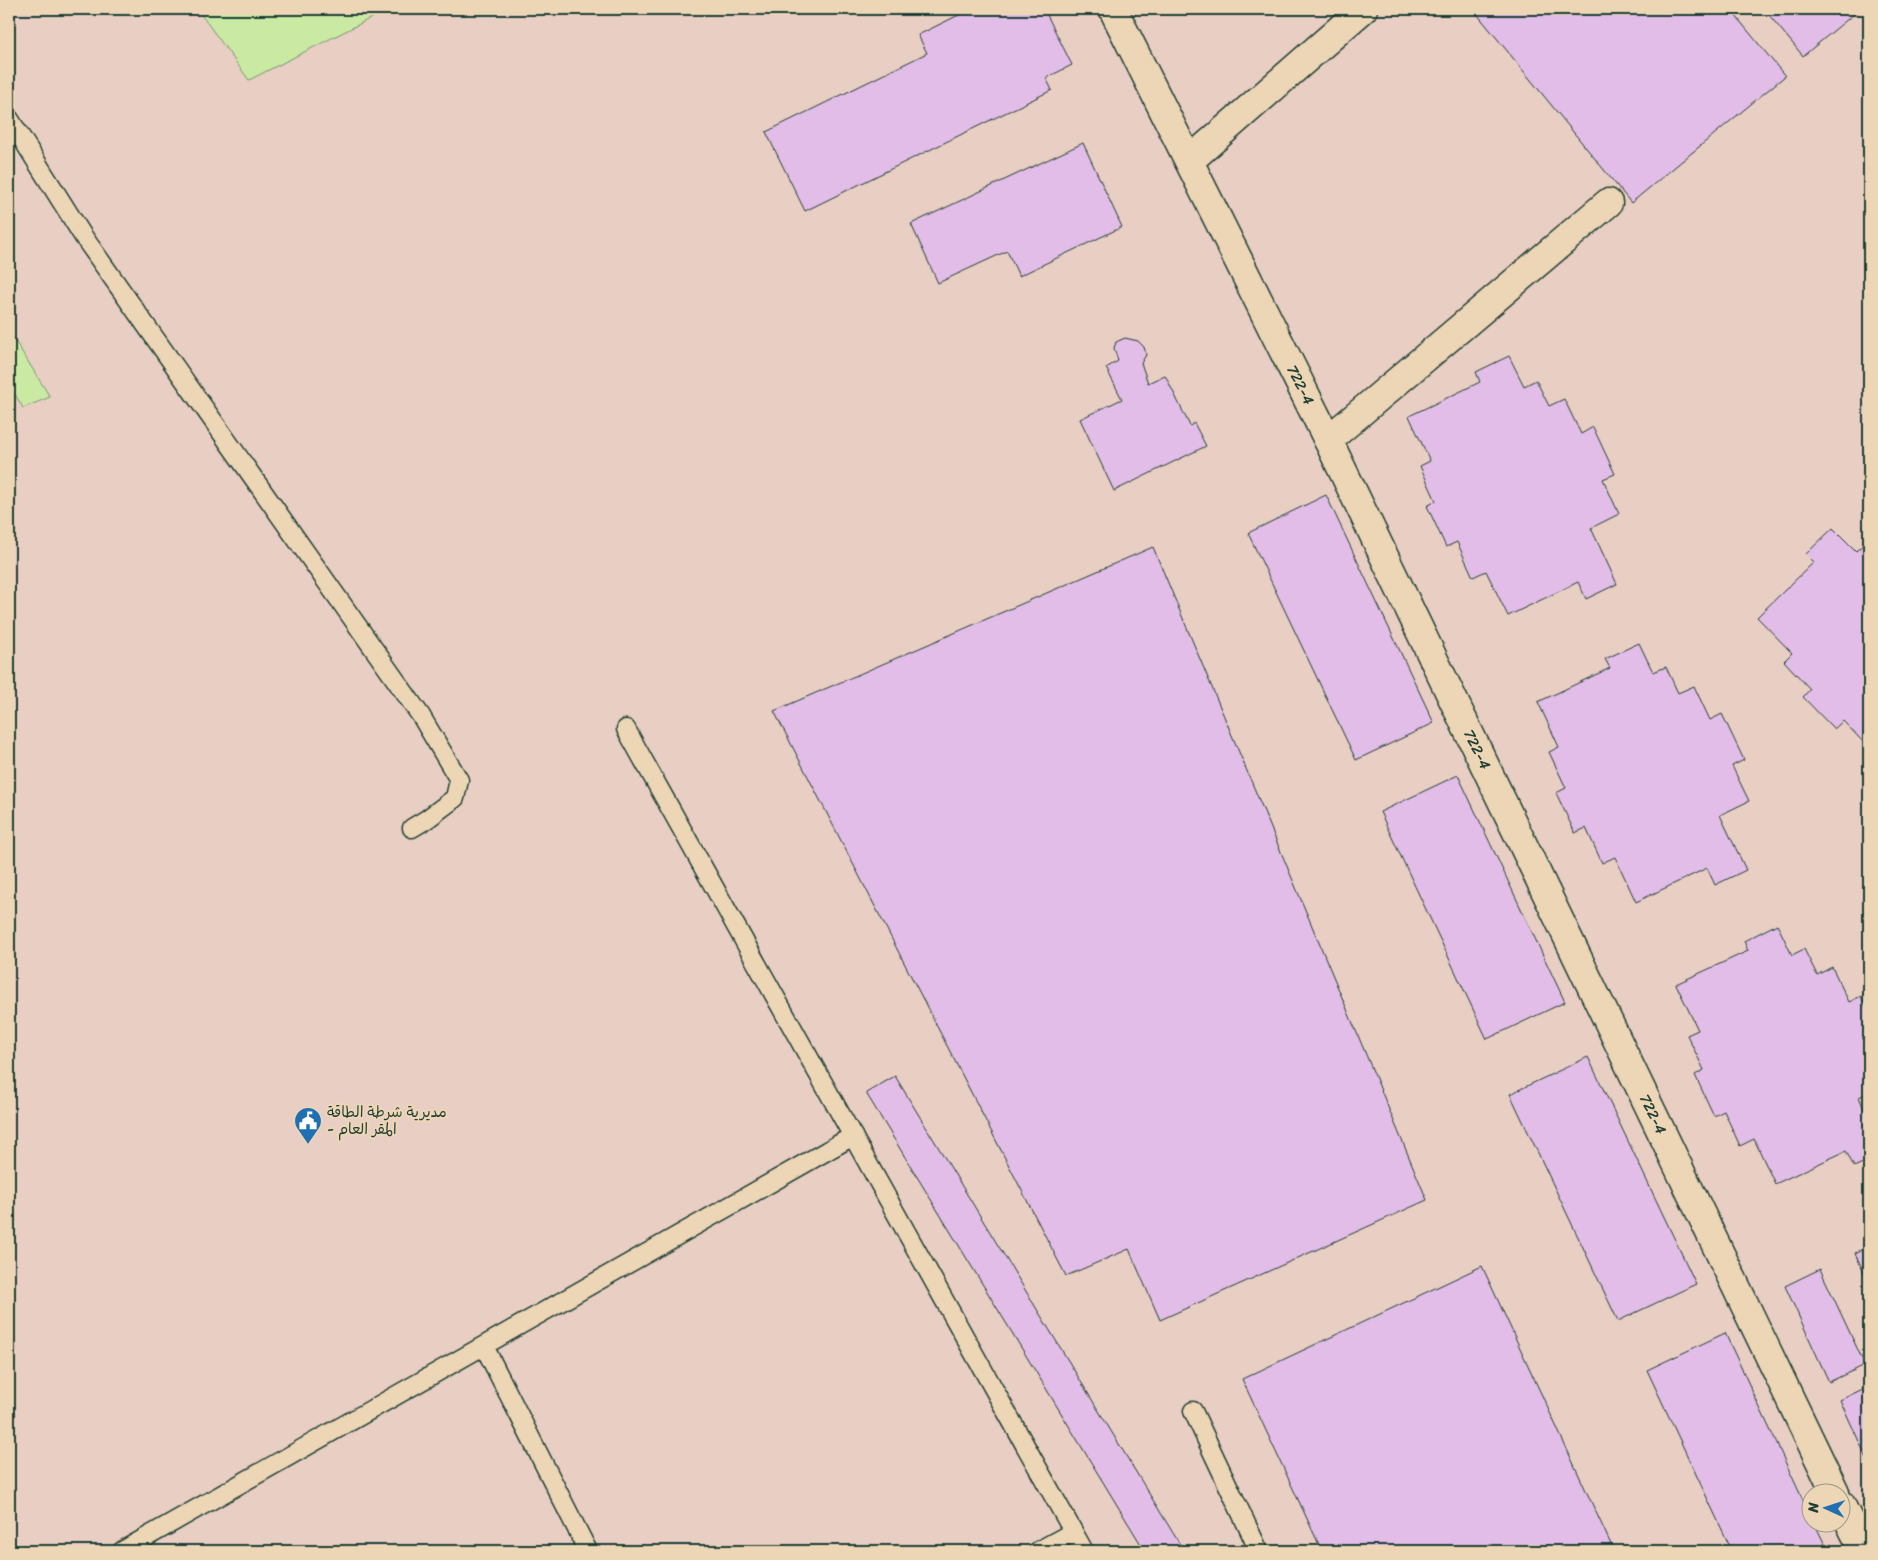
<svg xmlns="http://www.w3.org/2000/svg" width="1878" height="1560" font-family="Sriracha,'Playpen Sans Arabic',sans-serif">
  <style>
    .green { fill: #caeaa3; stroke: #74946c }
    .building { fill: #e1bde8; stroke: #1f3d34 }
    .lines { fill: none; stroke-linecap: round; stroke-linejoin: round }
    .service-casing { stroke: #1f3d34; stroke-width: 21 }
    .minor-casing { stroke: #1f3d34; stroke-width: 31 }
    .service { stroke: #ecd6b5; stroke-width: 18 }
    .minor { stroke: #ecd6b5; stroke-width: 28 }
    .labels { text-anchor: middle; stroke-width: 4; stroke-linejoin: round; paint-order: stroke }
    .street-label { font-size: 15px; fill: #1f3d34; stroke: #ecd6b5 }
    .poi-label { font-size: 15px; fill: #1f3d34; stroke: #ecd6b5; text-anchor: start }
  </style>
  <rect width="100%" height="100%" fill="#e9cec4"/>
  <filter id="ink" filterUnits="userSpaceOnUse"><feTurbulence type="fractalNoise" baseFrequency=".02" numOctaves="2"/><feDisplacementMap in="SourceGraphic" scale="10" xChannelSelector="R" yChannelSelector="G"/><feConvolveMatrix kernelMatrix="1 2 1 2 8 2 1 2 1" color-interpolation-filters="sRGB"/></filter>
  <g filter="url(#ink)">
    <g class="green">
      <polygon points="197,9 389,9 249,80"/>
      <polygon points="9,331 50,397 23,408 9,384"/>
    </g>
    <g class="building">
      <polygon points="971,9 1044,9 1072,65 1046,78 1052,90 805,211 766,132 927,53 918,35"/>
      <polygon points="1473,9 1730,9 1785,76 1631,203"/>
      <polygon points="1764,9 1860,9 1803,56"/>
      <polygon points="1083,143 1122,227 1019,276 1007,251 938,283 911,224"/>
      <polygon points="1125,338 1138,341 1144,347 1146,355 1141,363 1148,383 1165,375 1190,426 1194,423 1206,446 1114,491 1080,419 1122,399 1106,368 1118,361 1114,348 1116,342"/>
      <polygon points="1509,356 1524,386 1536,380 1549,406 1564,399 1581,434 1593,427 1615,474 1603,479 1619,514 1591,528 1617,584 1586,599 1578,582 1508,616 1486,571 1473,577 1457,542 1446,547 1427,506 1436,501 1420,466 1430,461 1409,416 1480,382 1476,372"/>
      <polygon points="1326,495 1434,723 1356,760 1248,533"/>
      <polygon points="1833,528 1856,551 1866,542 1869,545 1869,748 1843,721 1834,729 1803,697 1810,689 1784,661 1792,653 1757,617 1814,562 1806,554"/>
      <polygon points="1153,547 1427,1200 1160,1320 1129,1249 1066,1276 774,711"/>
      <polygon points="1639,643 1653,672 1666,667 1678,693 1694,686 1710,720 1722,714 1744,760 1732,766 1749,801 1720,815 1746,870 1715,885 1707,868 1636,902 1615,857 1602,863 1586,828 1575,833 1556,793 1566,788 1549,752 1559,747 1538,702 1610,668 1605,659"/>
      <polygon points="1458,775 1565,1002 1487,1039 1380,812"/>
      <polygon points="1777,924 1792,955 1804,949 1817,975 1832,967 1849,1002 1861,996 1869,1014 1869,1092 1859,1097 1869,1120 1869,1160 1854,1167 1846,1151 1775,1184 1754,1139 1740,1146 1724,1111 1714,1116 1695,1075 1704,1070 1687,1035 1698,1030 1676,984 1748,951 1744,941"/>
      <polygon points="1588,1057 1696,1284 1618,1321 1510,1094"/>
      <polygon points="895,1076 1184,1551 1145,1551 866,1093"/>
      <polygon points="1869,1246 1869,1284 1855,1253"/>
      <polygon points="1482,1266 1614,1551 1322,1551 1242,1379"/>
      <polygon points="1820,1269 1865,1365 1829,1382 1785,1286"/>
      <polygon points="1725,1333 1810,1515 1810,1522 1814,1522 1828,1551 1732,1551 1647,1370"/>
      <polygon points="1869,1386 1869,1463 1840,1400"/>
    </g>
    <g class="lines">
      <defs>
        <g id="service">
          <polyline points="9,118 83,236 421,716 459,780 455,798 427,819 412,828"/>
          <polyline points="626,729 1084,1551"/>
          <polyline points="484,1346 588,1551"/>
          <polyline points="1193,1411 1259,1551"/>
          <polyline points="122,1551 853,1136"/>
          <polyline points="1038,1551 1073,1532"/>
        </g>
        <g id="minor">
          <path id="s1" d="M1113,9L1328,440L1835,1492"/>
          <polyline points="1189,161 1363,9"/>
          <polyline points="1328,440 1608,203"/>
          <polyline points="1840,1503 1864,1551"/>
        </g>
      </defs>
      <use href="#service" class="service-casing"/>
      <use href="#minor" class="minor-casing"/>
      <use href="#service" class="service"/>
      <use href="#minor" class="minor"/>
    </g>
  </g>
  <defs>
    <symbol id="civic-pin" viewBox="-11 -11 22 30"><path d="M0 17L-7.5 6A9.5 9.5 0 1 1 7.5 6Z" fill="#1f6fb2" stroke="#ecd6b5"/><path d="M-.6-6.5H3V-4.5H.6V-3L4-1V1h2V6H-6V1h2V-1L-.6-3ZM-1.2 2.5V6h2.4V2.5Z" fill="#fff"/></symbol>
  </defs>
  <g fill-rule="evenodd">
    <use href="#civic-pin" x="292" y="1105" width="32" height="43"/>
  </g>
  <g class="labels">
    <g class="street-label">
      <text dy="5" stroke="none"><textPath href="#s1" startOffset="420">722-4</textPath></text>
      <text dy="5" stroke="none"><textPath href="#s1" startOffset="825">722-4</textPath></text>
      <text dy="5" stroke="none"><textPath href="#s1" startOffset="1230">722-4</textPath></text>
    </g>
    <g class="poi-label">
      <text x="327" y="1117">مديرية شرطة الطاقة<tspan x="327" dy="17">- المقر العام</tspan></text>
    </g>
  </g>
  <rect width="1878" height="1560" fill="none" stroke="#ecd6b5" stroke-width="30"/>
  <rect x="15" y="15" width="1848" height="1530" fill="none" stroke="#1f3d34" stroke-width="2" filter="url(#ink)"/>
  <g transform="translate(1826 1508) rotate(273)"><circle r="24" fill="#ecd6b5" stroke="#9a9981"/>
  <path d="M0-4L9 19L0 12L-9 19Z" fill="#1f6fb2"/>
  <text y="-8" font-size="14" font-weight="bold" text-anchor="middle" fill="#1f3d34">N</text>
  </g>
</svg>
